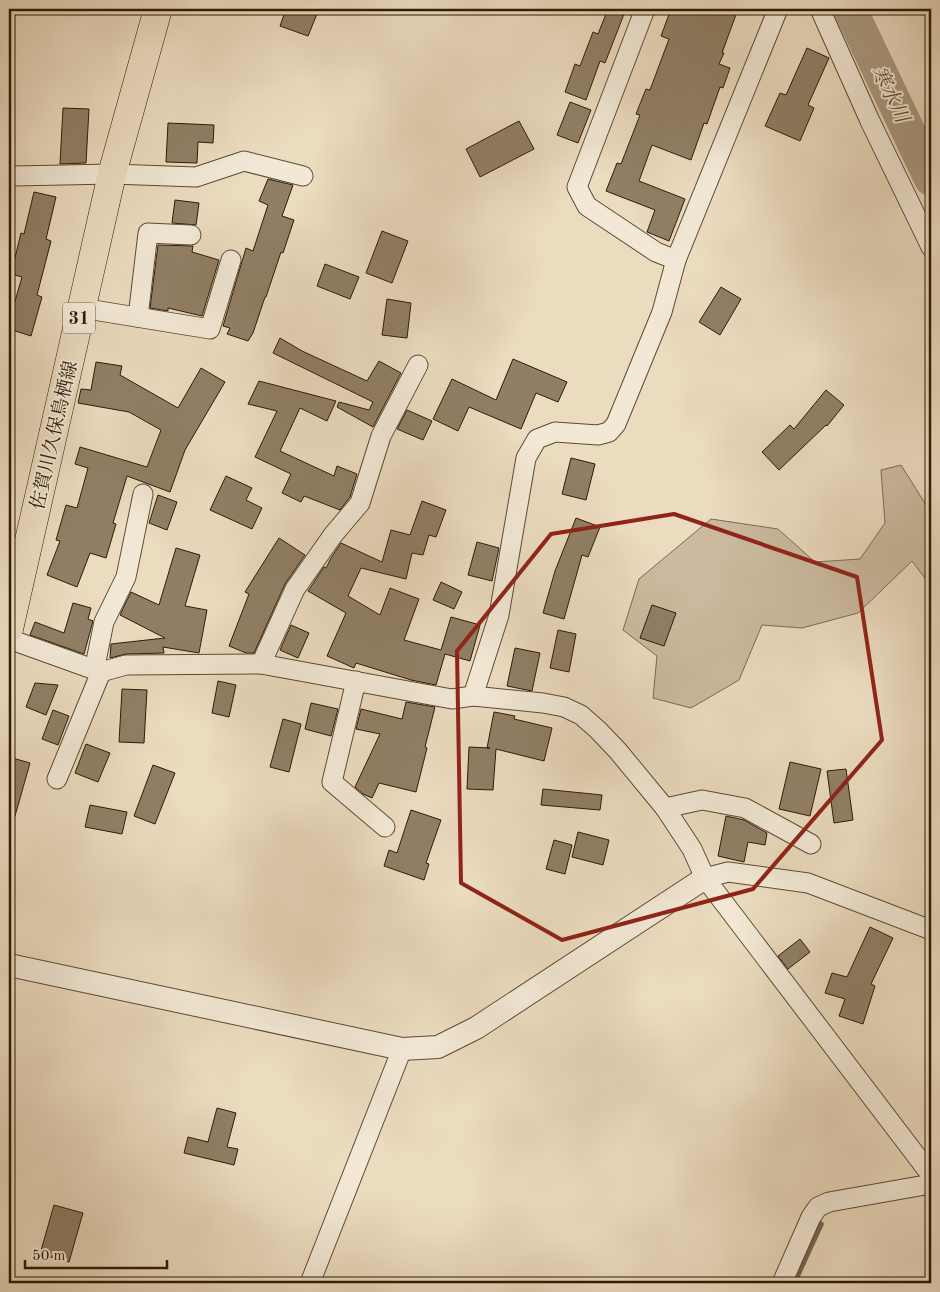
<svg xmlns="http://www.w3.org/2000/svg" width="940" height="1292" font-family="'Old Standard TT','Noto Serif JP',serif">
  <style>
    .green { fill: #cbba9f; stroke: #7c6a52 }
    .lines { fill: none; stroke-linecap: round; stroke-linejoin: round }
    .stream { stroke: #78674f; stroke-width: 5.5 }
    .river { stroke: #aa9a80; stroke-width: 34 }
    .building { fill: #907f66; stroke: #2d1b05 }
    .minor-casing { stroke: #5c4b34; stroke-width: 21 }
    .tertiary-casing { stroke: #5c4b34; stroke-width: 24 }
    .primary-casing { stroke: #2d1b05; stroke-width: 29 }
    .minor { stroke: #f2e8d5; stroke-width: 19 }
    .tertiary { stroke: #f2e8d5; stroke-width: 22 }
    .primary { stroke: #ebdbbf; stroke-width: 28 }
    .marked { fill: none; stroke: #8f2418; stroke-width: 4; stroke-linejoin: round }
    .labels { text-anchor: middle; stroke-width: 4; stroke-linejoin: round; paint-order: stroke }
    .shield { fill: #f2e8d5; stroke: #685843; stroke-width: 1 }
    .shield-label { font-size: 18px; font-weight: bold; fill: #2d1b05 }
    .street-label { font-size: 19px; fill: #2d1b05; stroke: #f2e8d5 }
    .water-label { font-size: 20px; font-style: italic; fill: #5f4e36; stroke: #f2e8d5 }
  </style>
  <rect width="100%" height="100%" fill="#ebdbbf"/>
  <filter id="stains"><feTurbulence type="fractalNoise" baseFrequency=".004" numOctaves="4"/><feColorMatrix values="0 0 0 0 .2 0 0 0 0 .09 0 0 0 0 .02 0 0 0 .5 -.17"/></filter>
  <radialGradient id="worn" r=".72"><stop offset=".6" stop-color="#630" stop-opacity="0"/><stop offset="1" stop-color="#630" stop-opacity=".3"/></radialGradient>
  <polygon class="green" points="901,465 931,513 931,586 912,561 858,613 802,628 762,625 739,680 691,708 653,698 657,656 623,630 639,579 711,519 778,529 815,562 860,559 885,523 881,470"/>
  <g class="lines">
    <polyline class="stream" points="794,1283 821,1224"/>
    <polyline class="river" points="850,9 931,179"/>
  </g>
  <g class="building">
    <polygon points="286,9 319,9 308,36 280,26"/>
    <polygon points="608,9 626,9 605,63 600,61 586,100 565,92 575,64 580,66 593,32 598,34"/>
    <polygon points="671,9 738,9 722,53 724,53 719,64 730,68 723,88 720,87 707,124 704,123 691,160 652,145 639,181 685,199 669,241 647,232 655,210 606,191 617,163 621,164 640,115 636,114 646,89 650,90 669,39 661,36"/>
    <polygon points="807,48 829,58 808,105 814,108 800,141 765,126 780,93 786,95"/>
    <polygon points="570,102 591,110 578,143 557,135"/>
    <polygon points="63,108 89,109 86,163 60,164"/>
    <polygon points="519,121 534,149 480,177 466,149"/>
    <polygon points="168,123 214,125 213,143 198,142 197,163 166,162"/>
    <polygon points="268,179 293,185 282,216 294,220 283,253 281,252 266,297 265,297 253,333 248,341 227,334 230,328 223,326 246,248 253,251 268,205 259,201"/>
    <polygon points="34,192 56,197 46,239 51,241 37,295 42,297 31,336 9,329 9,322 22,277 11,274 21,233 24,234"/>
    <polygon points="175,200 199,203 196,225 172,223"/>
    <polygon points="382,231 408,241 392,283 366,273"/>
    <polygon points="158,245 193,246 192,252 219,260 202,316 168,308 168,311 150,308"/>
    <polygon points="325,264 359,277 350,299 317,286"/>
    <polygon points="721,287 741,299 720,335 699,322"/>
    <polygon points="387,299 411,303 407,338 382,335"/>
    <polygon points="280,338 302,351 367,381 379,361 401,373 373,427 337,407 339,402 369,410 373,402 273,353"/>
    <polygon points="513,359 567,382 558,402 536,393 521,429 469,407 458,431 433,419 452,379 496,400"/>
    <polygon points="96,362 122,366 120,375 178,408 201,368 225,382 185,450 170,492 127,476 113,523 116,524 106,558 90,553 77,587 47,575 60,541 56,540 66,505 77,508 88,468 75,464 80,447 147,467 161,430 129,412 78,403 81,389 91,390"/>
    <polygon points="259,381 336,401 327,421 300,408 280,451 334,476 337,466 357,474 350,497 340,510 304,496 301,502 282,493 291,474 255,457 277,411 248,404"/>
    <polygon points="826,390 844,405 827,426 826,425 779,470 762,452 790,425 794,429"/>
    <polygon points="407,410 432,421 423,440 397,429"/>
    <polygon points="571,458 595,464 586,500 562,494"/>
    <polygon points="226,476 252,488 246,500 262,508 252,529 210,510"/>
    <polygon points="158,495 177,502 167,530 149,523"/>
    <polygon points="422,501 446,510 436,537 429,535 423,555 412,553 406,579 361,568 348,596 380,615 390,588 419,599 404,640 441,650 451,617 480,625 470,661 445,654 436,685 411,680 356,663 354,668 327,656 346,613 308,591 324,567 326,568 331,558 341,543 382,562 391,530 410,535"/>
    <polygon points="576,518 600,527 588,557 582,555 564,619 543,613 555,571"/>
    <polygon points="279,538 305,555 285,584 254,653 246,653 229,646 249,594 245,592"/>
    <polygon points="477,542 499,548 492,581 468,575"/>
    <polygon points="176,548 200,555 185,606 207,610 199,653 163,647 164,653 126,654 110,658 111,644 165,638 120,615 131,592 159,605"/>
    <polygon points="441,582 462,592 454,609 433,600"/>
    <polygon points="73,603 91,608 88,619 93,621 84,654 30,635 35,622 64,633"/>
    <polygon points="652,605 676,613 664,646 640,638"/>
    <polygon points="291,625 309,633 298,658 280,650"/>
    <polygon points="558,630 576,634 569,672 550,668"/>
    <polygon points="515,648 540,653 532,691 507,686"/>
    <polygon points="218,681 236,685 229,717 212,713"/>
    <polygon points="35,683 58,685 46,715 26,707"/>
    <polygon points="122,689 147,690 144,743 119,742"/>
    <polygon points="406,702 435,707 425,747 427,748 416,792 379,783 372,798 363,794 355,787 380,734 356,729 361,709 402,719"/>
    <polygon points="311,703 338,709 331,736 305,729"/>
    <polygon points="53,710 69,716 58,745 42,739"/>
    <polygon points="494,712 515,716 514,719 552,728 544,761 496,749 493,790 467,789 469,747 490,748 487,748"/>
    <polygon points="283,719 301,724 289,772 270,767"/>
    <polygon points="86,744 110,753 98,782 75,773"/>
    <polygon points="9,757 30,763 13,823 9,822"/>
    <polygon points="790,762 821,769 810,816 779,809"/>
    <polygon points="153,765 175,773 155,824 134,816"/>
    <polygon points="846,769 853,820 834,823 827,771"/>
    <polygon points="543,789 602,795 600,810 541,805"/>
    <polygon points="90,805 127,812 122,834 85,827"/>
    <polygon points="411,810 441,820 426,863 429,864 424,880 384,866 389,850 397,853"/>
    <polygon points="726,816 744,820 767,833 765,845 748,842 744,862 718,856"/>
    <polygon points="578,832 609,840 603,865 572,857"/>
    <polygon points="554,840 572,845 565,874 546,869"/>
    <polygon points="870,927 893,938 871,984 875,986 863,1024 839,1016 845,999 825,993 832,973 847,977"/>
    <polygon points="800,939 810,952 788,969 778,956"/>
    <polygon points="217,1108 236,1113 227,1147 238,1149 234,1165 184,1153 188,1137 208,1142"/>
    <polygon points="54,1205 83,1213 69,1262 40,1254"/>
  </g>
  <g class="lines">
    <defs>
      <g id="minor">
        <polyline points="645,9 577,187 587,206 656,252 676,260"/>
        <polyline points="820,9 870,121 931,247"/>
        <polyline points="9,175 14,176 112,174 196,177 244,161 303,176"/>
        <polyline points="81,308 210,329 231,260"/>
        <polyline points="138,317 148,233 191,235"/>
        <polyline points="9,639 101,672 126,665 261,664 452,699 473,696 543,703 564,707 581,715 598,730 618,751 665,808 692,849 705,878 931,1175"/>
        <polyline points="261,664 295,589 333,535 360,503 381,436 418,365"/>
        <polyline points="356,681 332,782 385,827"/>
        <polyline points="473,696 499,615 526,458 537,439 555,432 598,435 609,432 616,424 662,312 676,260 778,9"/>
        <polyline points="57,779 101,672 96,661 104,622 126,577 143,494"/>
        <polyline points="665,808 702,800 745,808 811,844"/>
        <polyline points="705,878 728,872 808,883 931,930"/>
        <polyline points="310,1283 402,1049"/>
        <polyline points="782,1283 811,1217 818,1207 829,1202 931,1184"/>
      </g>
      <polyline id="tertiary" points="9,965 402,1049 438,1047 476,1028 705,878"/>
      <polyline id="primary" points="9,629 112,174 158,9"/>
    </defs>
    <use href="#minor" class="minor-casing"/>
    <use href="#tertiary" class="tertiary-casing"/>
    <use href="#primary" class="primary-casing"/>
    <use href="#minor" class="minor"/>
    <use href="#tertiary" class="tertiary"/>
    <use href="#primary" class="primary"/>
  </g>
  <path class="marked" d="M674,514L857,577L882,740L753,889L562,940L461,883L457,651L551,534Z"/>
  <g class="labels">
    <rect class="shield" x="63" y="302.5" width="32" height="31" rx="4"/>
    <g class="shield-label">
      <text x="79" y="324">31</text>
    </g>
    <g class="street-label">
      <text transform="translate(53 435) rotate(-77)" y="7">佐賀川久保鳥栖線</text>
    </g>
    <g class="water-label">
      <text transform="translate(891 94) rotate(64)" y="7">寒水川</text>
    </g>
  </g>
  <rect width="940" height="1292" fill="none" stroke="#ebdbbf" stroke-width="30"/>
  <rect x="10" y="10" width="920" height="1272" fill="none" stroke="#2d1b05" stroke-width="2.5"/>
  <rect x="15" y="15" width="910" height="1262" fill="none" stroke="#2d1b05"/>
  <path d="M25 1260v8h142v-8" fill="none" stroke="#2d1b05" stroke-width="2.5"/>
  <text x="32" y="1260" font-size="15" fill="#2d1b05" stroke="#f2e8d5" stroke-width="4" paint-order="stroke">50 m</text>
  <rect width="100%" height="100%" filter="url(#stains)"/>
  <rect width="100%" height="100%" fill="url(#worn)"/>
</svg>
